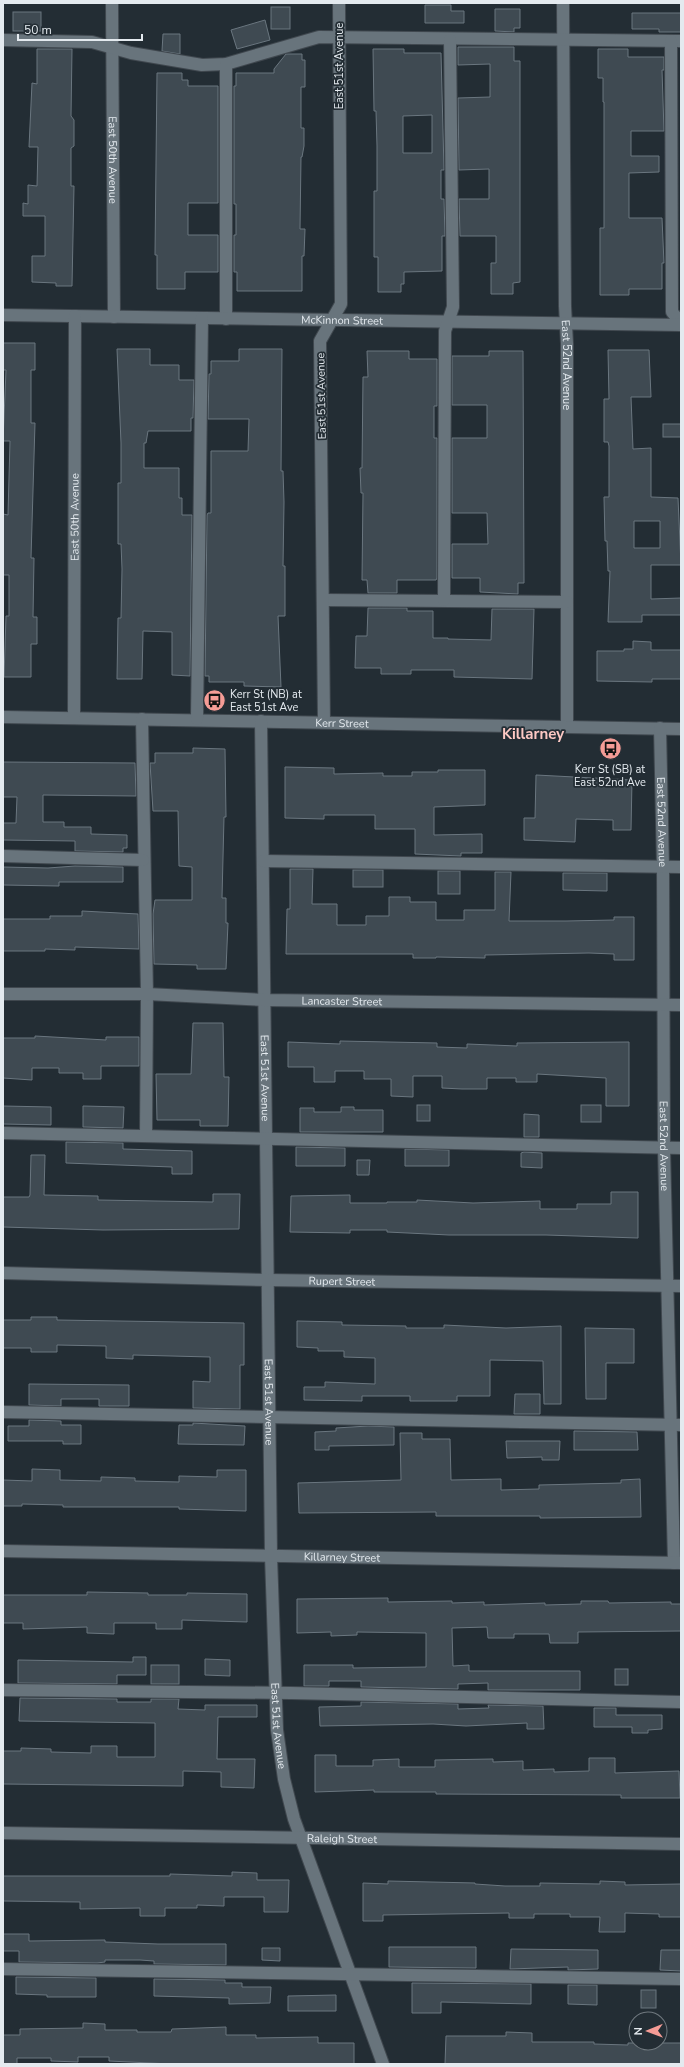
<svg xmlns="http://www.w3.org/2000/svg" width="684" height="2067" font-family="'Nunito Sans',sans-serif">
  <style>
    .building { fill: #3f4a52; stroke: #6a767f; fill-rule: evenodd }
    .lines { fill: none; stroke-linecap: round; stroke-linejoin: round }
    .minor-casing { stroke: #40484f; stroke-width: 14 }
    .minor { stroke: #68747c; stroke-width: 12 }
    .labels { text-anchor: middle; stroke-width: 3.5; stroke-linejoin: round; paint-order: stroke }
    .street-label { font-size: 11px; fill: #e4eaef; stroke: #232d34 }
    .poi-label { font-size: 11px; fill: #e4eaef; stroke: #232d34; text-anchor: start }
    .district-label { font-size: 15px; font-weight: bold; fill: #fdc9c4; stroke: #232d34 }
  </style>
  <rect width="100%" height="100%" fill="#232d34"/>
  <g class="building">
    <polygon points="425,5 451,5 451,11 464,11 464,23 425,23"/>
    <rect x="271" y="7" width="19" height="22"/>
    <polygon points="495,9 520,9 520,28 514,28 514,32 495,31"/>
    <rect x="13" y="12" width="28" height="19"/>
    <polygon points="632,13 681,13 681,32 659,32 659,29 632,29"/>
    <polygon points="265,20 270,40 237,49 231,30"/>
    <polygon points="163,34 180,34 180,54 162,51"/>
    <polygon points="458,47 514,47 514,61 520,61 520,282 513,283 513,294 491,294 491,263 496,263 496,236 460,236 459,199 489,199 489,169 459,170 458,98 490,97 490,64 458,65"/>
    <polygon points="37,49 72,49 71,116 74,120 74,146 71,148 71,186 74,186 72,286 56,286 56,283 32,282 32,256 45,256 45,216 23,216 23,203 28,204 28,185 37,186 38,147 29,147 32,83 37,84"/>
    <path d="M373,49H404V53H441L444,170H441V199H444L445,236H442V271L404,272V284H401V292H378V257H374V191H377V146L376,111H374ZM432,115V153H403V116Z"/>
    <polygon points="598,49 628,49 628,57 664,57 664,70 662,70 664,131 631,131 631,156 659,156 659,172 629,173 629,218 662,218 664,263 662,263 662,289 629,289 629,295 600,295 600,228 604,228 604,102 603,102 603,78 598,78"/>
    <polygon points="286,54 302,54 302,60 305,60 305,87 301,87 301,128 304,128 304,146 302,157 301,157 300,229 305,229 304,256 302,256 302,291 237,291 237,272 234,272 234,235 236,235 236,204 234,204 234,86 236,86 236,73 274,73 274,69"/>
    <polygon points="157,73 182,73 182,80 188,80 188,86 218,86 218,203 188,203 188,235 218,235 218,272 185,272 185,289 157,289 157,255 155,255"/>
    <polygon points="3,343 35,343 35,370 31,370 31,423 35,423 31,558 34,558 33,617 37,617 37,644 31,644 31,677 4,677 6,616 9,616 9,575 3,575 3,514 8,515 10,441 3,441 6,370 3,370"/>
    <polygon points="117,349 150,349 150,365 179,365 179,380 194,380 193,418 191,418 191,431 148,431 146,443 144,443 144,468 179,468 179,498 182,498 182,515 192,515 190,676 172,675 172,632 143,631 142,679 117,679 118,618 121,618 122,569 121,544 118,544 118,483 121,483 121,443"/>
    <polygon points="239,349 282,349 281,471 283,471 284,502 283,566 285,566 285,616 278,616 281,687 244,686 244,682 209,682 209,676 205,676 207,515 208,513 211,513 211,451 248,451 249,419 208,419 209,374 211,374 211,361 239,361"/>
    <path d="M608,350H649L651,397H631L633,449L651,448V497L678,498L681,565H651V599L681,598V615H642V622H608L610,571H608L607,541H605L604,497H609V446L608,442H604V399H609ZM634,521H660V548H634Z"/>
    <polygon points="367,351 409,351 409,359 437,359 437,406 434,406 434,438 437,438 437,578 436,580 397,580 397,593 368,593 367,580 362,580 363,493 361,493 360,468 362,468 363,377 368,377"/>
    <polygon points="489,351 523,351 524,583 518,583 518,594 480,592 480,578 452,578 452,544 488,544 487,513 452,513 452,438 487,438 487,405 452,405 452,356 489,356"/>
    <rect x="663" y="424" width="18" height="13"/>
    <polygon points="368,608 407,608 407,611 433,611 433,638 448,638 448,639 491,640 492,609 534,609 532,679 454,677 454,670 411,670 411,674 381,674 381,668 355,668 356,636 367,636"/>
    <polygon points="633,641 651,642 651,650 681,650 681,679 652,679 652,682 597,681 597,651 624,651 624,649 633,649"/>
    <polygon points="193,748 225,749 226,817 224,817 222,898 226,898 226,923 228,923 226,969 197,969 197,965 154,964 153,914 155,900 192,900 192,867 179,866 178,811 153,811 150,763 155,763 155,753 193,753"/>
    <polygon points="3,762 135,763 136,796 43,795 43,822 64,822 64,827 91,827 91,834 127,835 127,848 123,848 123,852 75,851 75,841 3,840 3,823 16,823 17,797 3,797"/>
    <polygon points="285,767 334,768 334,774 383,773 383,776 412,776 412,772 438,772 438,770 485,770 485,805 434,807 434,835 482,834 482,853 461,853 461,856 415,854 415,829 375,829 375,815 324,815 324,819 285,818"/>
    <polygon points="536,775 632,780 631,830 613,830 613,820 576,819 575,842 524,840 524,818 535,818"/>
    <polygon points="75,866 123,867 123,882 59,882 59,886 3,885 3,867 48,868"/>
    <polygon points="290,869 313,869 312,904 337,904 337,925 366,925 366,916 389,916 389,897 410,897 410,902 436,902 436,920 464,920 464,910 495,910 495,872 511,872 509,921 566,921 614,920 614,917 634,917 634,960 614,960 614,954 589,953 485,955 485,958 436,957 436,958 413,958 413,954 286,954 287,909 290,909"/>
    <rect x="353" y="870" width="30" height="17"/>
    <rect x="438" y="871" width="22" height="23"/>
    <polygon points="563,873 607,873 607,891 563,890"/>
    <polygon points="82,911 138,914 139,949 75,947 75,950 45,949 45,951 3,951 3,919 50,919 50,916 82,916"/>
    <polygon points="193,1023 223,1023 224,1077 229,1077 228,1126 200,1126 200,1120 157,1120 156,1074 191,1074"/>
    <polygon points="35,1036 106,1040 106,1037 139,1037 139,1066 101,1066 101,1079 83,1079 83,1073 59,1073 59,1068 32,1068 32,1080 3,1078 3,1038 35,1038"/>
    <polygon points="340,1041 437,1043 437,1047 467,1048 467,1044 517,1046 517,1043 629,1042 629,1106 606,1106 606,1078 537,1074 537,1082 516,1082 516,1078 487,1078 487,1089 462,1089 442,1088 442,1076 413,1076 413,1097 391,1096 391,1079 364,1079 364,1071 335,1071 335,1082 314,1082 314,1067 288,1067 288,1042 340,1044"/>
    <rect x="417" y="1105" width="13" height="16"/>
    <rect x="581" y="1105" width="20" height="17"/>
    <polygon points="3,1106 51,1107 51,1125 3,1124"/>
    <polygon points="83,1106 124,1107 123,1128 83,1127"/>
    <polygon points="341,1107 354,1107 354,1110 383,1110 383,1132 300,1132 300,1108 314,1108 314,1112 341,1112"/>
    <polygon points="524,1114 539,1115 539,1137 524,1137"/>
    <polygon points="66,1142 123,1143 123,1149 192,1151 192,1174 172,1174 172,1167 66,1163"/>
    <polygon points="296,1147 345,1148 345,1166 296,1166"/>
    <polygon points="405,1149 449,1150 449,1166 405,1166"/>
    <polygon points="524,1152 542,1153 542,1168 521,1167 521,1153"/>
    <polygon points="31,1155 45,1155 44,1195 98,1196 98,1200 213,1202 213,1194 240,1194 239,1229 103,1230 3,1227 3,1197 29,1197 30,1195"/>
    <polygon points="357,1160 370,1160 369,1175 357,1175"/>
    <polygon points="611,1192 638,1192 638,1238 546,1235 449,1235 387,1232 387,1230 350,1230 350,1233 290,1232 291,1196 350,1195 350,1203 387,1203 387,1202 417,1202 417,1200 473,1203 540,1201 540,1209 577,1209 577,1204 611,1204"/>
    <polygon points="31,1317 57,1317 57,1320 244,1323 244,1365 240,1365 240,1409 193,1408 193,1381 210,1382 210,1357 133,1355 133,1359 106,1358 106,1346 57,1345 57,1352 31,1352 31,1348 3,1348 3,1320 31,1320"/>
    <polygon points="297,1321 342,1322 342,1325 406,1326 406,1328 444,1328 444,1325 506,1328 561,1326 561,1404 544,1404 543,1361 490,1360 490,1396 457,1396 457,1401 410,1401 410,1396 362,1396 362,1401 304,1400 304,1387 325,1387 325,1382 375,1384 375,1358 344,1357 344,1351 318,1351 318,1348 297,1347"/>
    <polygon points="585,1328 634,1329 634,1363 606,1363 606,1399 586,1399"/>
    <polygon points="29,1384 129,1385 129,1406 99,1406 99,1399 61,1399 61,1406 29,1405"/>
    <polygon points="515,1394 540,1394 540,1414 514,1414"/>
    <polygon points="29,1420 61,1421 61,1425 81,1425 81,1444 63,1444 63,1441 8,1441 8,1426 29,1426"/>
    <polygon points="193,1423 245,1426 244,1445 178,1444 179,1425 193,1425"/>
    <polygon points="368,1426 394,1427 394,1445 329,1446 329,1450 315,1450 315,1432 336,1431 336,1428"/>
    <polygon points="574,1431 637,1432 638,1450 574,1450"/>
    <polygon points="400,1433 422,1433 422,1439 450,1439 451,1480 501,1479 501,1490 539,1489 539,1485 621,1483 621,1480 640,1479 641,1517 540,1518 540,1516 436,1516 436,1512 299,1513 298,1483 401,1480"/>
    <polygon points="506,1441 560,1441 559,1460 542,1460 542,1457 507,1458"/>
    <polygon points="32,1469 60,1470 60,1480 101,1481 101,1477 135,1478 135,1481 179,1482 179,1476 217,1477 217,1470 246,1470 246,1511 179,1509 179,1507 63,1507 63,1505 22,1504 22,1506 3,1506 3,1480 32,1481"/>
    <polygon points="87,1592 148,1593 148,1595 187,1595 187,1593 247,1594 247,1622 182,1620 182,1629 156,1629 156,1623 114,1623 114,1634 87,1633 87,1627 23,1629 23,1623 3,1623 3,1595 87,1595"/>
    <polygon points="388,1598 388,1602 452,1601 452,1603 484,1602 484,1605 545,1603 545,1605 581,1604 581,1601 608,1601 609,1603 671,1602 671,1604 681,1604 681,1631 578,1632 578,1643 550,1643 549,1634 514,1634 514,1638 488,1638 487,1627 452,1628 453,1666 469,1665 469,1671 580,1671 580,1690 488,1690 488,1683 458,1684 458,1689 361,1687 361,1681 329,1681 329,1686 304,1686 304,1665 353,1665 353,1668 426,1667 426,1633 357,1632 357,1635 331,1636 331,1632 297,1633 297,1599"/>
    <polygon points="133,1657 146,1657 146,1675 117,1675 117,1684 18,1683 18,1660 133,1662"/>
    <polygon points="205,1659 230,1660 230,1676 205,1675"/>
    <rect x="151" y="1665" width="28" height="19"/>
    <rect x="615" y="1669" width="13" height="16"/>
    <polygon points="20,1698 117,1699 117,1702 151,1702 151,1699 179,1699 178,1709 205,1710 205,1705 257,1705 257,1717 218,1717 217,1759 255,1759 254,1788 221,1787 221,1772 183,1771 183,1786 3,1784 3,1751 21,1751 21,1748 51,1749 51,1752 91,1753 91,1746 117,1746 117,1757 155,1757 155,1723 19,1721"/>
    <polygon points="361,1702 458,1704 458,1709 489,1708 488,1705 543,1706 544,1729 527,1729 527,1723 466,1726 433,1724 320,1726 319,1707 361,1706"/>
    <polygon points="594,1708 616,1708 616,1715 662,1715 662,1729 648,1730 648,1733 632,1733 632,1727 594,1727"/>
    <polygon points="315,1755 336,1755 336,1766 373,1766 373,1760 399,1759 399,1767 435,1767 435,1760 493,1759 493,1762 523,1761 523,1770 554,1769 554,1772 589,1771 589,1758 615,1758 615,1773 679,1771 680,1798 621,1798 621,1795 436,1794 436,1792 374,1792 374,1790 315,1792"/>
    <polygon points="232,1872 257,1873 257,1880 289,1880 288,1912 264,1912 264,1897 224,1897 224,1906 197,1905 197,1908 165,1908 165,1916 140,1916 140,1908 80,1909 80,1902 3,1901 3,1876 170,1876 170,1874 232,1876"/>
    <polygon points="388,1881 475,1883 475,1884 505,1886 540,1886 540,1883 600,1884 600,1881 625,1882 625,1885 681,1884 681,1917 659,1917 659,1914 625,1913 625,1932 599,1932 600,1917 570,1917 570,1914 534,1914 534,1918 509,1918 509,1913 383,1915 383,1921 363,1921 363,1883 388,1884"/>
    <polygon points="3,1934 29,1934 29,1941 105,1940 105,1942 158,1944 226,1944 226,1965 154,1964 154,1961 140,1960 105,1960 105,1962 97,1963 19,1962 19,1951 3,1951"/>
    <polygon points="389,1947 476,1947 476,1968 389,1967"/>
    <polygon points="262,1948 280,1948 280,1961 262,1960"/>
    <polygon points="511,1949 598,1950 598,1969 568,1970 568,1967 510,1969"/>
    <polygon points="661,1950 681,1950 681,1971 660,1970"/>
    <polygon points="16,1977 96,1978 96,1997 47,1997 47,1995 16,1994"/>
    <polygon points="154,1979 225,1980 225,1983 242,1983 242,1987 271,1987 270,2003 229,2004 229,1998 154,1996"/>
    <polygon points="412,1983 531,1984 531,2004 441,2002 441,2013 412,2013"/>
    <polygon points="568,1985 597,1985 597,2005 568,2004"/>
    <rect x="641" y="1990" width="15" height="18"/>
    <polygon points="336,1995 336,2011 288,2011 288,1996"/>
    <polygon points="83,2023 105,2024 105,2030 137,2030 137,2032 171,2032 172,2029 226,2027 226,2035 256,2035 256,2038 318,2037 318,2043 354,2043 354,2064 171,2064 109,2061 109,2057 78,2057 78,2062 51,2061 51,2058 17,2058 17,2064 3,2064 3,2035 20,2035 20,2029 83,2028"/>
    <polygon points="506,2032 532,2033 532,2042 594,2042 594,2044 628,2045 628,2043 681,2043 681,2064 445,2064 446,2036 506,2036"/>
  </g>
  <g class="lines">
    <defs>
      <g id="minor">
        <path id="s1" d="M112,3L114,317"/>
        <path id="s2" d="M563,3L565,306L567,344V727"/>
        <polyline points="3,40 92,42 131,53 202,65 226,64 319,37 681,41"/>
        <polyline points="671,41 672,312 681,323"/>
        <polyline points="226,64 226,319"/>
        <path id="s3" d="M3,315L681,325"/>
        <polyline points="324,600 567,602"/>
        <polyline points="444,600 445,331 453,307 450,40"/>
        <path id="s4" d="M3,717L681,729"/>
        <path id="s5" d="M74,718L75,316"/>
        <polyline points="142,719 147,994 146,1135"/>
        <polyline points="197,719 202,318"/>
        <path id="s6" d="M261,721L271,1556L277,1730L284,1779L294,1819L383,2064"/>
        <polyline points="324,722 320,341 341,304 339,3"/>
        <path id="s7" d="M660,728L663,867L664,1148L674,1563"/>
        <polyline points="3,856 143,860"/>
        <polyline points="263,861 681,867"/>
        <path id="s8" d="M3,994H147L264,1000L681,1005"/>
        <polyline points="3,1133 681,1148"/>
        <path id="s9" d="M3,1273L268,1280L681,1286"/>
        <polyline points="3,1412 681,1425"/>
        <path id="s10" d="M3,1551L681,1563"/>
        <polyline points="3,1690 291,1693 681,1702"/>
        <path id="s11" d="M3,1833L681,1844"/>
        <polyline points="3,1969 681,1979"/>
      </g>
    </defs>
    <use href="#minor" class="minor-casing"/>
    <use href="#minor" class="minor"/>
  </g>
  <defs>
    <symbol id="bus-disc" viewBox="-11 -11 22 22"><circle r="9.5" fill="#f59c96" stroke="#232d34"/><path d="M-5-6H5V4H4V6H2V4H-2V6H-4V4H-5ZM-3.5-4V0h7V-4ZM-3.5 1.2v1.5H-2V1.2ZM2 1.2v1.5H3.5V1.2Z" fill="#111"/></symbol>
  </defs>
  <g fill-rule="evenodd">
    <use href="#bus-disc" x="202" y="688" width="25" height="25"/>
    <use href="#bus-disc" x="598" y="736" width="25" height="25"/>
  </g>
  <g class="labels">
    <g class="street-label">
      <text transform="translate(339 66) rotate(-90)" y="4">East 51st Avenue</text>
      <text dy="4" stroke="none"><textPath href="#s1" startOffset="157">East 50th Avenue</textPath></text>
      <text dy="4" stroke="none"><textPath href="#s3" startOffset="339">McKinnon Street</textPath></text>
      <text dy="4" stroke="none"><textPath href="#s2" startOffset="362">East 52nd Avenue</textPath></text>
      <text transform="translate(321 396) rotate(-91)" y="4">East 51st Avenue</text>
      <text dy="4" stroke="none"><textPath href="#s5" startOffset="201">East 50th Avenue</textPath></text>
      <text dy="4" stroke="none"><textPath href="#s4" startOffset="339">Kerr Street</textPath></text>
      <text dy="4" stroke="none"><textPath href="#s7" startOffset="94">East 52nd Avenue</textPath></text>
      <text dy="4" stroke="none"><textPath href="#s8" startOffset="339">Lancaster Street</textPath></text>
      <text dy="4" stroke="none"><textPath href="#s6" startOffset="357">East 51st Avenue</textPath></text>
      <text dy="4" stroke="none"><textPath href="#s7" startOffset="418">East 52nd Avenue</textPath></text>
      <text dy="4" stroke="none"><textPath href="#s9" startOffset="339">Rupert Street</textPath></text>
      <text dy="4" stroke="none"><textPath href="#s6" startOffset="681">East 51st Avenue</textPath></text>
      <text dy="4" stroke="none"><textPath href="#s10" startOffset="339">Killarney Street</textPath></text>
      <text dy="4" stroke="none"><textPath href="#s6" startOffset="1005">East 51st Avenue</textPath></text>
      <text dy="4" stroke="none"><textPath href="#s11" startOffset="339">Raleigh Street</textPath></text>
    </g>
    <g class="poi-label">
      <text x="230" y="698">Kerr St (NB) at<tspan x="230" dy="13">East 51st Ave</tspan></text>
      <text x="610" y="773" text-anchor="middle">Kerr St (SB) at<tspan x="610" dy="13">East 52nd Ave</tspan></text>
    </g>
    <g class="district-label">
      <text x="533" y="739">Killarney</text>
    </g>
  </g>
  <rect width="684" height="2067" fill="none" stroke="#e4eaef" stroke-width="8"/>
  <g transform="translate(648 2031) rotate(269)"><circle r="19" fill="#232d34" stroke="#70797f"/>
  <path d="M0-3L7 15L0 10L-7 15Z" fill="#f59c96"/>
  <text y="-6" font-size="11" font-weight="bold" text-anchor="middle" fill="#e4eaef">N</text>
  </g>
  <path d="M18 34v6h124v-6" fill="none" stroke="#e4eaef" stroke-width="2"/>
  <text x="24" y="34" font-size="12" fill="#e4eaef" stroke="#232d34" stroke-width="3" paint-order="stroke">50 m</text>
</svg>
